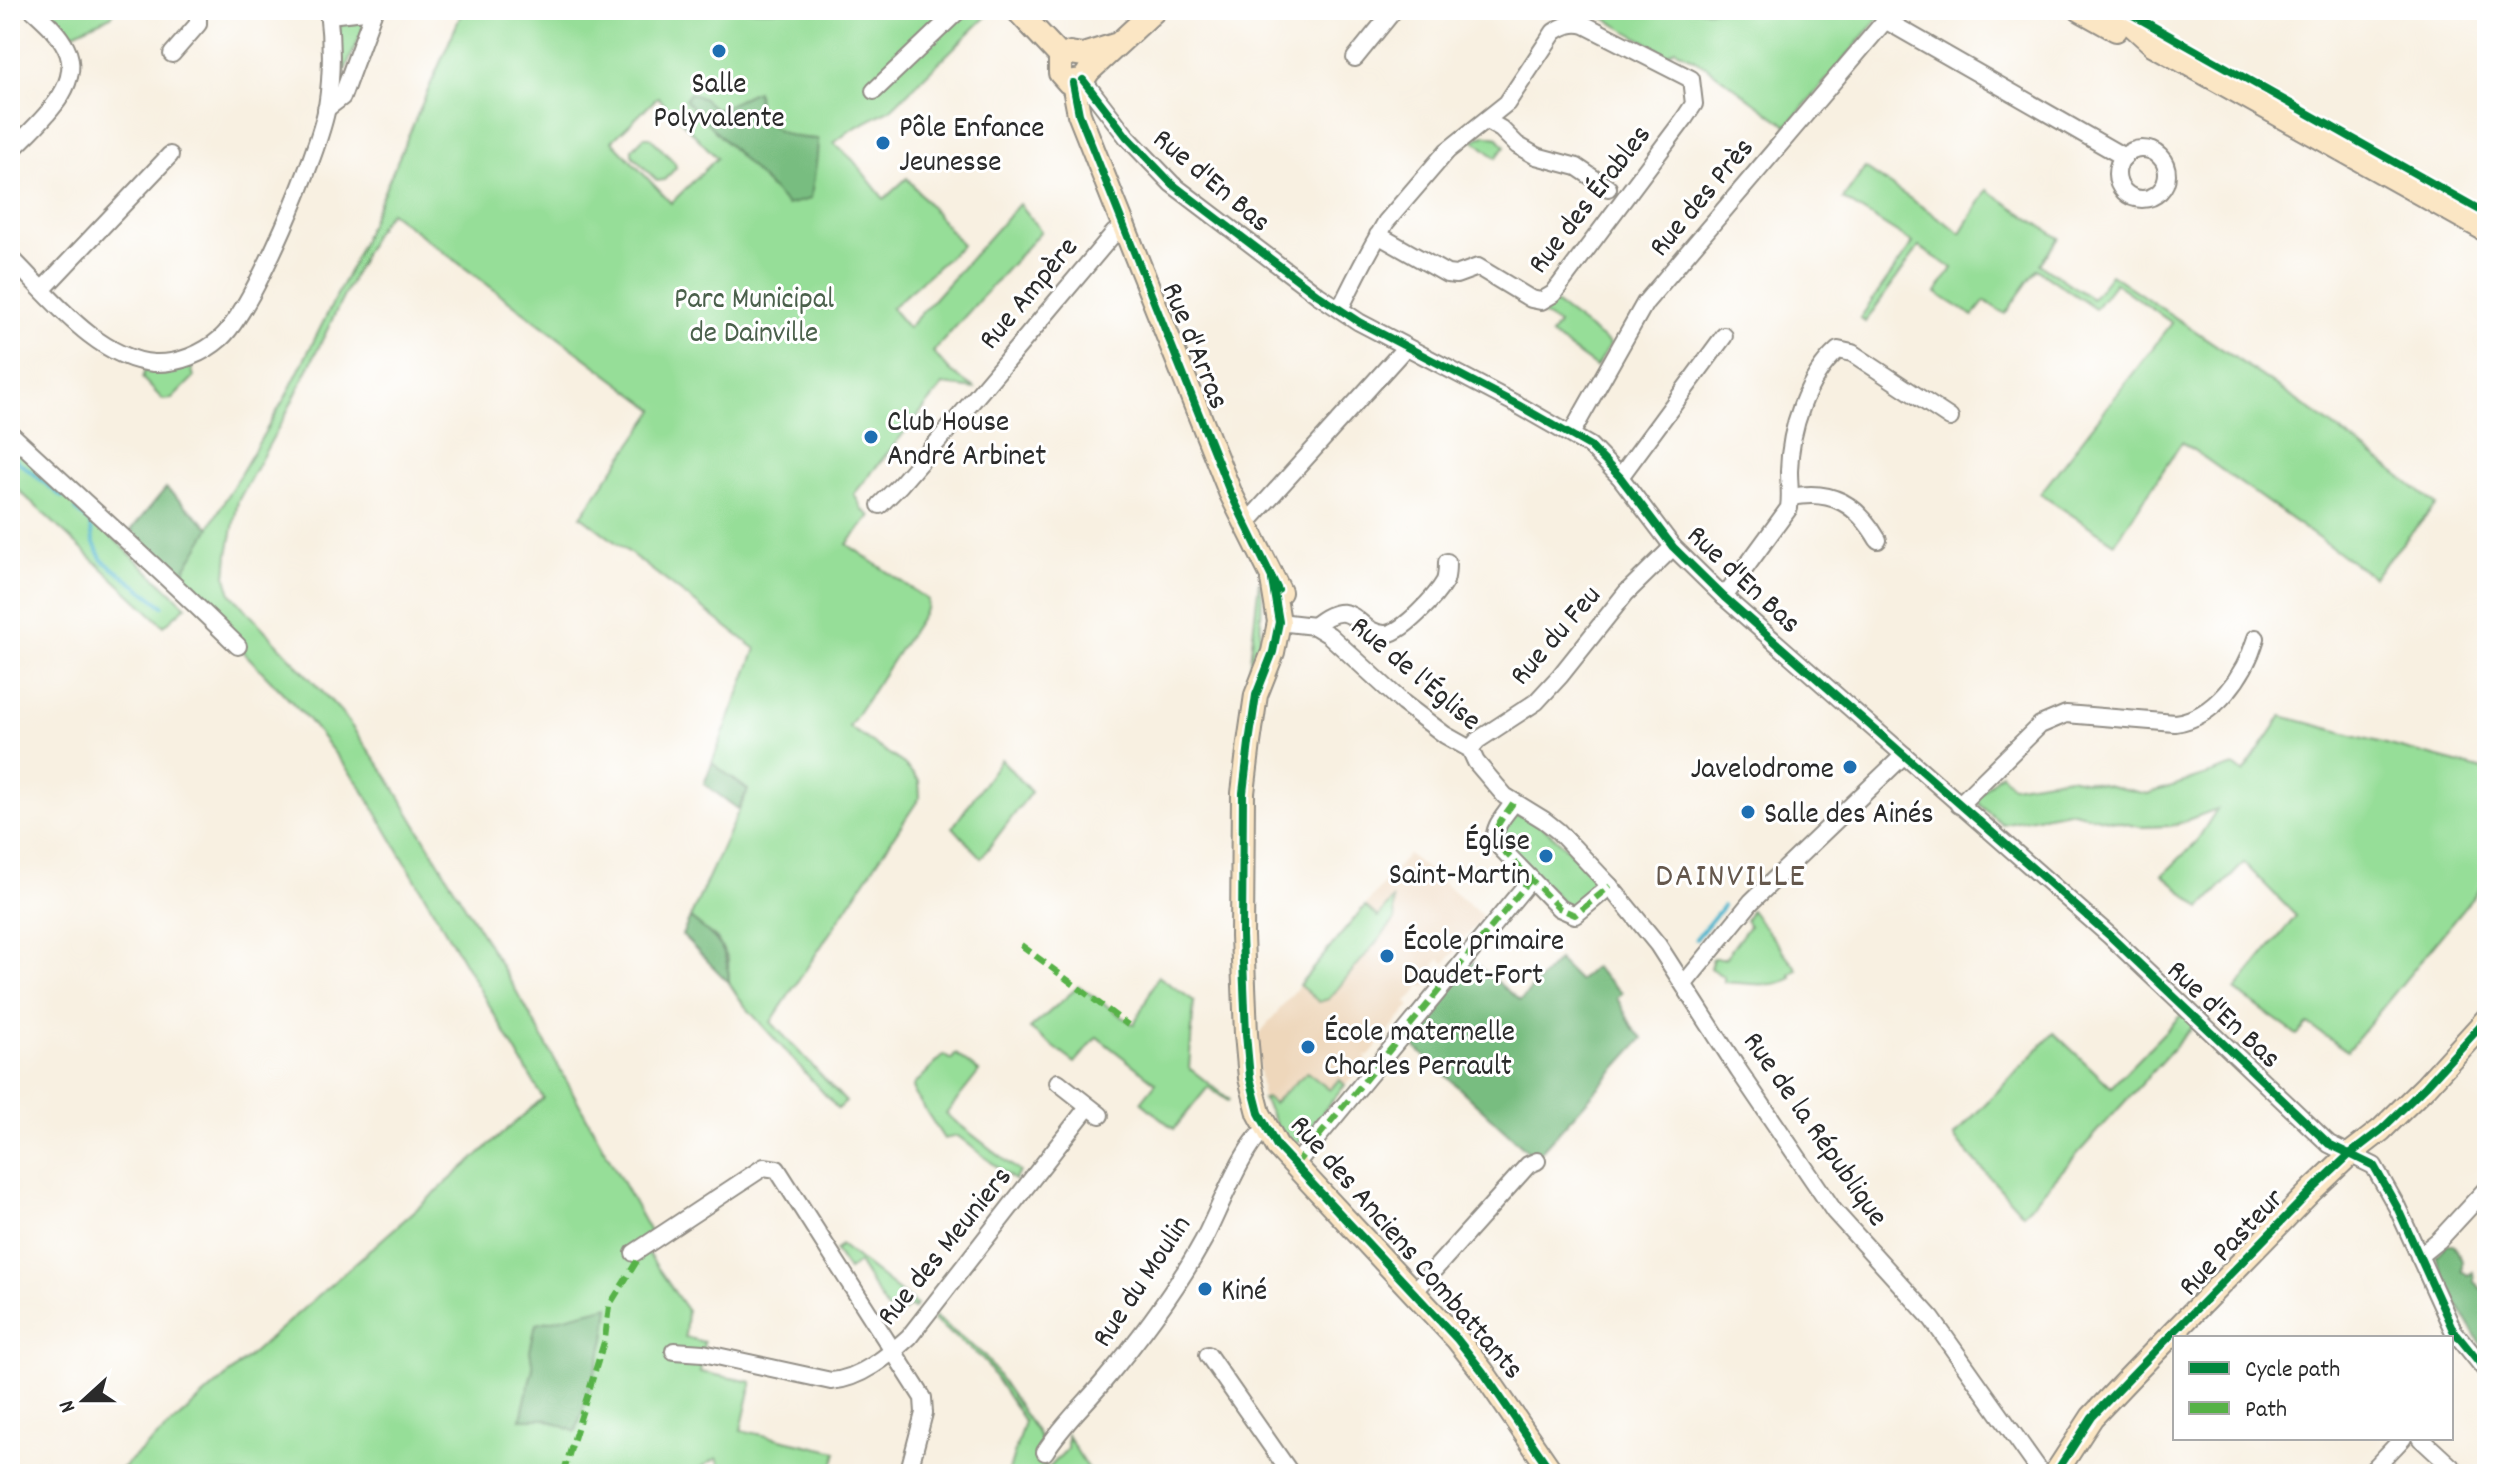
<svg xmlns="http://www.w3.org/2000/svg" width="2497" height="1484" font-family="Dekko,sans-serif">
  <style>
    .built { fill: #eed7bb }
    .green { fill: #96de98; stroke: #608462; stroke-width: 2; fill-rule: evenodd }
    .forest { fill: #78bd80; stroke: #527456; stroke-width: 2 }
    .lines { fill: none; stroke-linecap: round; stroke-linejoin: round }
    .stream { stroke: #4fb6cd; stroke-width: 4 }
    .street-casing { stroke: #928e86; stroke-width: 20 }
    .secondary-casing { stroke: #928e86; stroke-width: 26 }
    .street { stroke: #fff; stroke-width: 16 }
    .secondary { stroke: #fbe6c4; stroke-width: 22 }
    .quiet { stroke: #56b246; stroke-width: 6; stroke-dasharray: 12 6; stroke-linecap: butt }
    .cycleway-casing { stroke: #fff; stroke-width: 13 }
    .cycleway { stroke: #00873e; stroke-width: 8 }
    .poi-dot { fill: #1f6fb2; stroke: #fff; stroke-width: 3 }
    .labels { text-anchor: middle; stroke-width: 6; stroke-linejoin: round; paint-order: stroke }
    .poi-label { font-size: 30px; fill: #2b2b2b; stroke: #fff; text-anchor: start }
    .street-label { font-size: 30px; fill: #2b2b2b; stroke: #fff }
    .park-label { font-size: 30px; fill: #4b614c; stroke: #fff }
    .quarter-label { font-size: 34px; letter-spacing: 2px; fill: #65584d; stroke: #fff }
  </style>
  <rect width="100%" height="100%" fill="#fff"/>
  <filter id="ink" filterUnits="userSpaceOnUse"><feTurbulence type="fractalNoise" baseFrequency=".0125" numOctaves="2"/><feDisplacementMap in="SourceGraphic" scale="16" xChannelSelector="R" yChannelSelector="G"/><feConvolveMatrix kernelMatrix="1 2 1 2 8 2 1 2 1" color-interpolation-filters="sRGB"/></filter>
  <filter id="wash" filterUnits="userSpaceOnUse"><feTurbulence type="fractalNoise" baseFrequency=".006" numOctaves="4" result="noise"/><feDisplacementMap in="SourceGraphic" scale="32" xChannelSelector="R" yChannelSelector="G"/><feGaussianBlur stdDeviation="1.8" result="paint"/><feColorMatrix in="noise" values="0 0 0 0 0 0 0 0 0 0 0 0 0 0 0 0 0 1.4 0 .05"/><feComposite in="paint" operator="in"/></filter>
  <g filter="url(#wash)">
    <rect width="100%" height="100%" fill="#f8f0e1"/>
    <polygon class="built" points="1408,854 1483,916 1445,963 1440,959 1434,965 1436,967 1432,973 1435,975 1425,987 1421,984 1412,998 1406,1002 1410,1006 1369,1056 1365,1056 1367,1059 1345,1085 1339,1079 1330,1090 1273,1104 1263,1099 1255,1039"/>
    <g class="green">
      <polygon points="43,10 116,10 111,16 69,35"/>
      <path d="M463,10H993L891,109L852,129L834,143L853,160L884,199L907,178L962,245L891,308L908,328L1019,204L1041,231L933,352L951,372L976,389L943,385L854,494L863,510L871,516L847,544L928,600L927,608L849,727L904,764L919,781L920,797L771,1022L846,1102L838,1109L743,1004L729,983L728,959L717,939L690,918L748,790L712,763L756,649L581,516L655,410L390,212L375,232L287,412L238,501L228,554L226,577L231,594L342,713L387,776L524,1004L655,1241L644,1248L687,1310L685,1337L704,1342L700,1372L752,1382L741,1430L837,1452L831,1474H723L717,1458L691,1474H115L543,1098L362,788L306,717L201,608L210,599L196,584L180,577L286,396L352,265ZM658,97L717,158L671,203L612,141ZM609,1307L605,1339L594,1376L521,1419L533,1368Z"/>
      <polygon points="1603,10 1886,10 1787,126 1707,67 1675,49 1667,54 1604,18"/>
      <polygon points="356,18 360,21 364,27 343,75 338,71 340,24 345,19"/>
      <polygon points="1484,135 1498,138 1505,146 1496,158 1474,140"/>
      <polygon points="644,137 650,137 675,163 676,168 664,180 657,181 632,155 632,149"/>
      <path d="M1865,168L1961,233L1987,190L2059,238L2040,264L2092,299L2111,274C2221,349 2333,421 2436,505L2373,577L2182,442L2115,543L2040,494L2172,323L2115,283L2095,309L2037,269L2005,314L1985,301L1973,316L1936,293L1952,268L1919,247L1865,322L1860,318L1913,243L1843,199Z"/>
      <polygon points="1552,301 1610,344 1596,367 1551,335 1558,324 1531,308"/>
      <polygon points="191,366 194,377 172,399 163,400 142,378 145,370 165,372"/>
      <polygon points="10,442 186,606 164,626 10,482"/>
      <polygon points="1259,581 1262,594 1260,642 1246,696"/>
      <polygon points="2282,716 2487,771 2487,880 2347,1051 2308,1024 2297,1035 2235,990 2296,916 2244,863 2201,908 2163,875 2196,842 2217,809 2171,826 2140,827 2068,811 2002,824 1980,805 1976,797 2001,773 2012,786 2069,777 2147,794 2234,766 2243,773"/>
      <polygon points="1001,759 1031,792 981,858 953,827"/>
      <path d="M1514,815C1540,814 1577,860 1595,879V890L1572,908L1566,905L1501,841L1500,832Z"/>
      <polygon points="1393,899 1395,920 1329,999 1319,1002 1299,985 1365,906 1378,917"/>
      <path d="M1751,910L1797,969L1790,975L1792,978C1773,989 1745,983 1724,982V977L1710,968L1713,958H1725L1749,926L1745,920Z"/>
      <polygon points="1158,976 1194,1001 1189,1068 1229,1099 1228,1101 1208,1087 1174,1129 1141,1102 1156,1083 1097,1037 1075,1063 1030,1029 1079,986 1134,1025"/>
      <polygon points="2186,1010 2198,1021 2023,1214 1955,1139 1954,1136 2054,1033 2111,1087"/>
      <polygon points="956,1054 979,1072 946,1114 1020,1172 1014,1180 958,1136 944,1139 915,1094 913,1086 944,1055 951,1060"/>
      <polygon points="1307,1072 1330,1090 1339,1079 1345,1085 1298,1143 1291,1143 1278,1128 1263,1099 1267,1098 1273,1103"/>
      <polygon points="841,1245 913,1302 916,1305 913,1309 909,1306 897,1319 893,1319 858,1263 848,1270 835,1251"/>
      <polygon points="935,1317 985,1356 1043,1442 1035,1453 1048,1469 1067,1449 1067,1435 1091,1474 1008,1474 1024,1421 983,1359 933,1320"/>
    </g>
    <g class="forest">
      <path d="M757,91L758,107L756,112C764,117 765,119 771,125C782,137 803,138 818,139C818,160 813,179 811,199L787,205L685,100L690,93L704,99L715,109C734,105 739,97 757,91Z"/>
      <polygon points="166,488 210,528 180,577 131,530"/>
      <polygon points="712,763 748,790 738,809 704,784"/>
      <path d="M690,918C717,939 728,946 729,983L682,935Z"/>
      <polygon points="1558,960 1579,981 1594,967 1622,993 1617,998 1634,1030 1643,1038 1535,1158 1407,1040 1473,962 1520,1001"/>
      <path d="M2447,1244H2454L2462,1261V1271L2468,1275L2473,1272L2474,1282L2487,1294V1352C2466,1322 2448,1291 2436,1256Z"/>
      <polygon points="609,1306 605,1339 576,1432 546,1419 521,1419 533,1368 530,1351 536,1324"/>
    </g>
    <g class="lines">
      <g class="stream">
        <polyline points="10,455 62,497"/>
        <polyline points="76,510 90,522 93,541 102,560 163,606"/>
        <polyline points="1696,939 1723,906"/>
      </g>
    </g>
  </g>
  <g filter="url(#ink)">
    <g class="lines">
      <defs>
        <g id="street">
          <polyline points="329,15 374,10"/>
          <polyline points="1885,20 2124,157"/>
          <polyline points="172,54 198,24 198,10"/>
          <polyline points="1355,58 1394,10"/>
          <polyline points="1083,80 1127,137 1172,184 1318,295 1359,322 1518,405 1590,446 1620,477 1673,547 1724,597 2110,936 2329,1144 2374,1166 2397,1207 2453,1330 2487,1372"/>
          <polyline points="874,91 959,10"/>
          <polyline points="326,109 342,97 374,10"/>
          <polyline points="1487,121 1501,129 1517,145 1536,156 1577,167 1608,188"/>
          <circle cx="2142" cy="174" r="25"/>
          <path d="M10,152C33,127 86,87 66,48C59,33 45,21 33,10"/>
          <path d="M10,257C48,294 97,359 154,363C178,364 203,354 221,338C254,308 319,152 327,107C332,75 332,42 328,10"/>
          <polyline points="43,289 170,155"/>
          <path d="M1340,309C1354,280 1369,251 1386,222L1447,151L1507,103L1554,32C1564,25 1573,22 1585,25L1691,79L1694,104L1684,119L1553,294L1541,301L1531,299L1478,267L1456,275L1447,274L1378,235"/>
          <path d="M10,433C86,504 164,573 238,646"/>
          <polyline points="1571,434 1645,303 1894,10"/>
          <polyline points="1620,477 1724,336"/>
          <path d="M1791,497C1832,489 1857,504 1878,540"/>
          <polyline points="880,505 900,485 965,410 1114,233 1124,228"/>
          <polyline points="1245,525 1406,347"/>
          <path d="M1724,597L1789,508C1791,494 1789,484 1789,471C1790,430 1806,378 1838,350L1852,353L1950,418"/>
          <polyline points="1279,622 1314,626 1329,635 1403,703 1445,735 1470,749 1476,762 1505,796 1544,820 1558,831 1610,886 1658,945 1739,1071 1834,1211 1932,1319 2042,1474"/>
          <path d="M1314,626C1355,592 1356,634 1385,634C1402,634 1437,595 1445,581C1447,575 1447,568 1447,562"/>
          <polyline points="1470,749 1478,740 1536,702 1560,676 1626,593 1673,547"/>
          <path d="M1513,803C1505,816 1493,825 1495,842L1559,908L1575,915L1610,886"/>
          <path d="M1959,805L2040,725L2066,714L2175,723C2215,718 2245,675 2256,638"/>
          <polyline points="1684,984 1751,902 1904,755"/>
          <polyline points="1058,1082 1100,1115"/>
          <polyline points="1295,1165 1531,879"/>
          <polyline points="634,1253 764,1167 777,1169 923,1398 924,1413 908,1474"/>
          <polyline points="2419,1256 2439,1240 2487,1188"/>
          <polyline points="1414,1292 1528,1165 1537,1161"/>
          <path d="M674,1351L703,1353L831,1381C860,1379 888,1356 909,1337L1088,1107"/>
          <polyline points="1208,1355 1291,1474"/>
          <polyline points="2420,1438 2459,1474"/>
          <path d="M1045,1452C1061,1426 1084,1405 1104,1381C1141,1337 1175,1292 1203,1241C1217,1215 1244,1143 1266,1129"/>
          <polyline points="2369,1474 2403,1438"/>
        </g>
        <g id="secondary">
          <polyline points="1017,10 1062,58"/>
          <polyline points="2080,10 2116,30"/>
          <polyline points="2105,10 2132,25 2154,45 2487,231"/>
          <polyline points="1118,44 1083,55 1070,53 1060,61 1060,73 1068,82 1083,80 1089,71 1155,10"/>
          <polyline points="1073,83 1079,114 1230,492 1280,592"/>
          <polyline points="1272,580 1279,622 1273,652 1256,695 1249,743 1243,793 1242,936 1246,1034 1250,1078 1259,1113 1277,1146 1457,1339 1483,1372 1553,1474"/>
          <polyline points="2055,1474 2092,1417 2132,1375 2312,1190 2350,1154 2381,1130 2426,1086 2487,1019"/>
        </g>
      </defs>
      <use href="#street" class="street-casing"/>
      <use href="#secondary" class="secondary-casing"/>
      <use href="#street" class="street"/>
      <use href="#secondary" class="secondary"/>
      <g class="quiet">
        <path d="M1513,803C1505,816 1493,825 1495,842L1559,908L1575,915L1610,886"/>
        <polyline points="1021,945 1128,1025"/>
        <polyline points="1295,1165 1531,879"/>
        <polyline points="563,1474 605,1339 609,1306 637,1261"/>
      </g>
      <defs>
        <g id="cycleway">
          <polyline points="2124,10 2487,214"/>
          <polyline points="1083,80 1127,137 1172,184 1318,295 1359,322 1518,405 1590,446 1620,477 1673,547 1724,597 2110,936 2329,1144 2374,1166 2397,1207 2453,1330 2487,1372"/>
          <polyline points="1073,83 1079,114 1230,492 1278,590"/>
          <polyline points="1272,580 1279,622 1273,652 1256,695 1249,743 1243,793 1242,936 1246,1034 1250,1078 1259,1113 1277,1146 1457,1339 1483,1372 1553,1474"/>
          <polyline points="2055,1474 2092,1417 2132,1375 2312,1190 2350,1154 2381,1130 2426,1086 2487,1019"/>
        </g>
      </defs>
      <use href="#cycleway" class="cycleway-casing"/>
      <use href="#cycleway" class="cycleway"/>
    </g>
  </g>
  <g class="poi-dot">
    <circle cx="719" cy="51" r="8"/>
    <circle cx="883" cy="143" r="8"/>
    <circle cx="871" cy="437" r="8"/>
    <circle cx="1850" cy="767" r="8"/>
    <circle cx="1748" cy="812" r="8"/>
    <circle cx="1546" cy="856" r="8"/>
    <circle cx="1387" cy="956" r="8"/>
    <circle cx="1308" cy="1047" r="8"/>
    <circle cx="1205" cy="1289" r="8"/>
  </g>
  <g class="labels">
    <g class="poi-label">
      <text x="719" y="92" text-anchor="middle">Salle<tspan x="719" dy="34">Polyvalente</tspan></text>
      <text x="899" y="136">Pôle Enfance<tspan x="899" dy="34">Jeunesse</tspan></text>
      <text x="887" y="430">Club House<tspan x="887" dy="34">André Arbinet</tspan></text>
      <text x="1834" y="777" text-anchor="end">Javelodrome</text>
      <text x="1764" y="822">Salle des Ainés</text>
      <text x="1530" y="849" text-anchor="end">Église<tspan x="1530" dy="34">Saint-Martin</tspan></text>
      <text x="1403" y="949">École primaire<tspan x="1403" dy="34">Daudet-Fort</tspan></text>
      <text x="1324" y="1040">École maternelle<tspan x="1324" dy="34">Charles Perrault</tspan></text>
      <text x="1221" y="1299">Kiné</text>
    </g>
    <g class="street-label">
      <text transform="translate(1213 179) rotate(40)" y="10">Rue d'En Bas</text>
      <text transform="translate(1700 196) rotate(-50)" y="10">Rue des Près</text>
      <text transform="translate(1588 198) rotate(-52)" y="10">Rue des Érables</text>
      <text transform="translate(1027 292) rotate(-50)" y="10">Rue Ampère</text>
      <text transform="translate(1197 345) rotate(68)" y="10">Rue d'Arras</text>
      <text transform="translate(1745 578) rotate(43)" y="10">Rue d'En Bas</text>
      <text transform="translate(1554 634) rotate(-49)" y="10">Rue du Feu</text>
      <text transform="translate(1417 672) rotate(40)" y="10">Rue de l'Église</text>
      <text transform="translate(2225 1013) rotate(43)" y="10">Rue d'En Bas</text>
      <text transform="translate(1817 1128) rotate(55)" y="10">Rue de la République</text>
      <text transform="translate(2230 1241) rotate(-46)" y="10">Rue Pasteur</text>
      <text transform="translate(943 1245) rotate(-51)" y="10">Rue des Meuniers</text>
      <text transform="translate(1408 1246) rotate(49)" y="10">Rue des Anciens Combattants</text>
      <text transform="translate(1140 1280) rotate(-56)" y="10">Rue du Moulin</text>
    </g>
    <g class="park-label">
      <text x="754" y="307">Parc Municipal<tspan x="754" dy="34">de Dainville</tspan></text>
    </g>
    <g class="quarter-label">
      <text x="1731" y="885">DAINVILLE</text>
    </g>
  </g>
  <rect width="2497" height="1484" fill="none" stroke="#fff" stroke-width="40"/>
  <rect x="2173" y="1336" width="280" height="104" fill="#ffffff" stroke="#aaaaaa" stroke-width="2"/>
  <rect x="2189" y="1362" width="40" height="12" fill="#00873e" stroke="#aaaaaa" stroke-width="2"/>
  <text x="2245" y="1376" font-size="24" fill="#2b2b2b">Cycle path</text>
  <rect x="2189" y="1402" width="40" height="12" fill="#56b246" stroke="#aaaaaa" stroke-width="2"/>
  <text x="2245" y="1416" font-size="24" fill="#2b2b2b">Path</text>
  <g transform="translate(84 1400) rotate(249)" stroke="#ffffff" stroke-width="6" paint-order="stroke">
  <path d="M0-6L14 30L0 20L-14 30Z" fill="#2b2b2b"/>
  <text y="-12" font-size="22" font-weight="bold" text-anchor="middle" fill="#2b2b2b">N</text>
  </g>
</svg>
